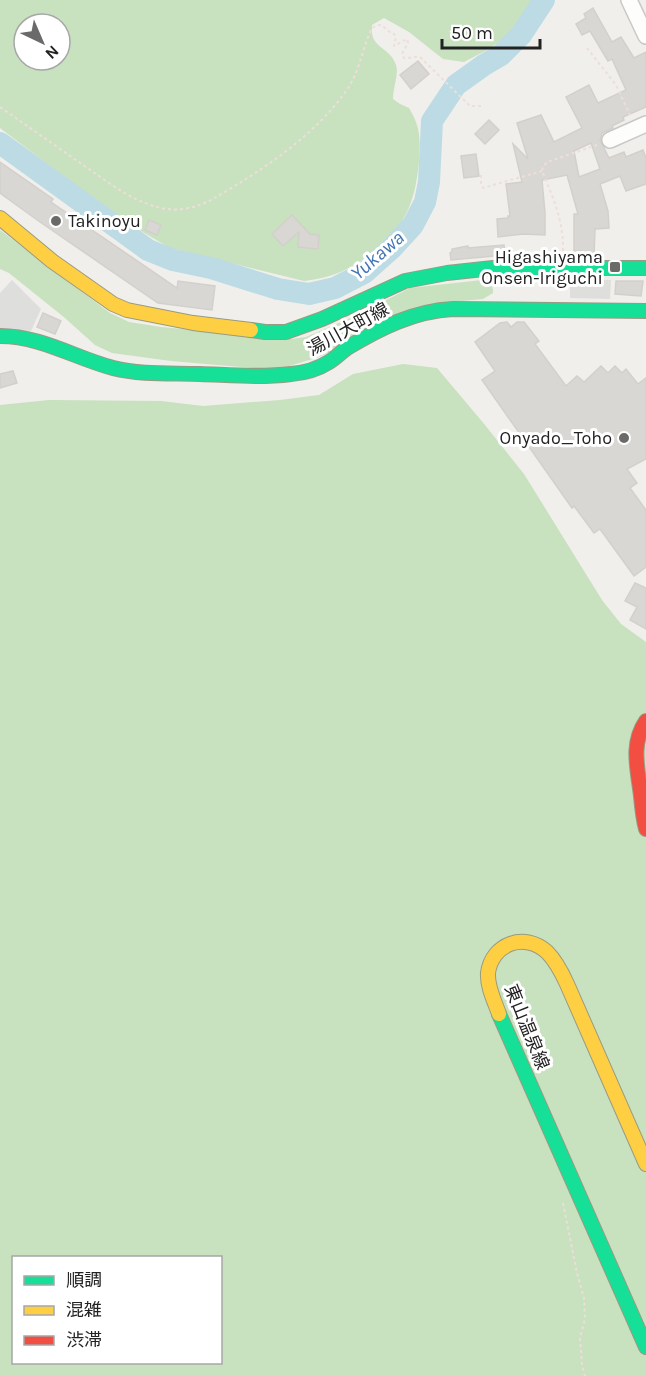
<svg xmlns="http://www.w3.org/2000/svg" width="646" height="1376" font-family="Karla,'Noto Sans JP',sans-serif">
  <style>
    .religious { fill: #dededc }
    .forest { fill: #c8e1be; fill-rule: evenodd }
    .lines { fill: none; stroke-linecap: round; stroke-linejoin: round }
    .river { stroke: #bcdbe5; stroke-width: 22 }
    .building { fill: #d8d7d3; stroke: #d3d0cc; stroke-width: 1.5; fill-rule: evenodd }
    .street-casing { stroke: #c9c8c7; stroke-width: 18 }
    .fast-casing { stroke: #989b81; stroke-width: 16 }
    .slow-casing { stroke: #989b81; stroke-width: 16 }
    .jam-casing { stroke: #989b81; stroke-width: 16 }
    .path { stroke: #eddeda; stroke-width: 2; stroke-dasharray: 3 3; stroke-linecap: butt }
    .street { stroke: #fdfdfc; stroke-width: 15 }
    .fast { stroke: #16e098; stroke-width: 14 }
    .slow { stroke: #ffcf43; stroke-width: 14 }
    .jam { stroke: #f24e42; stroke-width: 14 }
    .poi-dot { fill: #6a6a68; stroke: #fff; stroke-width: 2 }
    .labels { text-anchor: middle; stroke-width: 6; stroke-linejoin: round; paint-order: stroke }
    .poi-label { font-size: 18px; fill: #222; stroke: #fff; text-anchor: end }
    .street-label { font-size: 18px; fill: #222; stroke: #fff }
    .water-label { font-size: 20px; font-style: italic; fill: #4174b3; stroke: #fff }
  </style>
  <rect width="100%" height="100%" fill="#f0efeb"/>
  <g class="religious">
    <polygon points="12,280 41,309 31,331 0,330 0,293"/>
    <polygon points="570,280 611,280 610,299 570,298"/>
  </g>
  <g class="forest">
    <path d="M0,0H538L522,22L506,38L487,50L464,62L443,59L409,32L384,18L372,25C369,49 390,46 396,65C399,73 393,88 393,99L400,104L409,108C421,128 420,138 419,161C417,183 413,204 401,223C397,230 390,235 385,240C361,265 338,277 304,281L170,248L119,218L0,128ZM24,24H60V60H24Z"/>
    <path d="M0,230L110,313L129,322L161,327L292,339L306,337L320,331L351,318L410,288L482,280C489,281 494,286 493,293L483,299L440,303L319,357L276,370L171,361L112,353L95,345L65,318L9,273L0,269Z"/>
    <path d="M403,364L437,368L485,425L524,474L602,600L621,624L646,642V1376H0V405L49,400L161,401L203,406L280,400L319,395L353,374ZM14,1258H220V1362H14Z"/>
  </g>
  <g class="lines">
    <polyline class="river" points="0,143 148,250 173,260 211,268 278,289 309,294 335,288 364,273 392,248 413,225 425,202 429,182 432,121 456,85 484,65 501,55 521,35 544,0"/>
  </g>
  <g class="building">
    <path d="M593,8L612,42L621,37L634,58L646,52V107L623,117L624,120L612,126L613,128L602,133L600,140L609,158L624,152L626,157L643,150L646,158V184L626,191L620,176L600,184L608,211L609,228L595,229L594,255H581V251H574V214H578L567,175L542,180L545,213V235L523,234L498,237L497,219L508,218V216H510L506,184L522,182L513,144L528,159L517,123L541,115L554,142L582,128L566,97L589,85L598,103L626,90L612,59L608,61L590,31L582,35L576,24L586,18L584,14ZM591,143L600,169L579,177L574,151Z"/>
    <polygon points="418,61 429,74 411,89 400,75"/>
    <polygon points="489,120 499,130 485,144 475,134"/>
    <polygon points="476,154 479,176 464,178 461,156"/>
    <polygon points="0,162 53,199 51,202 177,288 178,281 215,286 212,310 158,303 40,222 0,193"/>
    <polygon points="292,215 310,234 319,235 318,249 298,247 299,232 283,246 272,234"/>
    <polygon points="149,220 161,225 157,235 145,230"/>
    <polygon points="504,245 505,255 451,260 450,253 452,252 452,249 468,246 468,248"/>
    <polygon points="616,281 643,281 641,296 615,294"/>
    <polygon points="43,313 61,321 55,334 37,327"/>
    <polygon points="507,322 511,327 517,322 524,322 539,341 535,344 566,386 577,376 584,382 601,366 608,373 615,366 622,373 626,369 638,384 646,378 646,459 627,469 637,483 630,488 646,510 646,567 634,576 600,529 594,533 574,506 572,508 482,380 495,371 475,342 500,323"/>
    <polygon points="13,371 17,383 0,388 0,374"/>
    <polygon points="635,583 646,588 646,629 630,620 637,607 625,601"/>
  </g>
  <g class="lines">
    <defs>
      <g id="street">
        <polyline points="629,0 646,36"/>
        <polyline points="610,140 646,124"/>
      </g>
      <g id="fast">
        <polyline points="251,330 265,332 286,332 322,319 405,281 447,273 493,268 646,268"/>
        <path d="M0,336C41,336 75,358 113,368C141,375 171,373 200,374C230,375 260,378 291,374C304,373 318,369 329,362C336,358 341,352 347,348C380,328 414,311 453,309L646,311"/>
        <polyline points="499,1014 646,1347"/>
      </g>
      <g id="slow">
        <polyline points="0,218 52,261 113,304 127,310 193,323 251,330"/>
        <path d="M499,1014C495,1002 487,987 488,973C492,943 525,932 547,952C556,961 562,973 567,984L646,1164"/>
      </g>
      <path id="jam" d="M646,721C630,744 638,770 641,796C642,807 643,818 646,829"/>
    </defs>
    <use href="#street" class="street-casing"/>
    <use href="#fast" class="fast-casing"/>
    <use href="#slow" class="slow-casing"/>
    <use href="#jam" class="jam-casing"/>
    <g class="path">
      <polyline points="587,48 616,85 630,115"/>
      <path d="M0,107C29,127 57,147 86,167C105,180 125,196 148,204C160,209 175,211 188,208C205,205 218,196 233,187C274,162 318,131 346,91C360,72 362,48 372,28C383,22 381,26 390,32C396,36 392,31 396,37L394,46L407,39L408,43L402,54L404,58C408,59 415,56 420,57L470,106H481"/>
      <polyline points="481,175 481,183 483,188 542,171"/>
      <path d="M563,251C564,222 553,197 542,171L543,167L547,162L597,145"/>
      <polyline points="563,1203 577,1273 584,1298 585,1319 580,1338 582,1365 585,1376"/>
    </g>
    <use href="#street" class="street"/>
    <use href="#fast" class="fast"/>
    <use href="#slow" class="slow"/>
    <use href="#jam" class="jam"/>
  </g>
  <g class="poi-dot">
    <circle cx="56" cy="221" r="6"/>
    <rect x="609" y="261" width="12" height="12" rx="3"/>
    <circle cx="624" cy="438" r="6"/>
  </g>
  <g class="labels">
    <g class="poi-label">
      <text x="68" y="227" text-anchor="start">Takinoyu</text>
      <text x="603" y="263">Higashiyama<tspan x="603" dy="21">Onsen-Iriguchi</tspan></text>
      <text x="612" y="444">Onyado_Toho</text>
    </g>
    <g class="street-label">
      <text transform="translate(348 329) rotate(-29)" y="6">湯川大町線</text>
      <text transform="translate(527 1027) rotate(68)" y="6">東山温泉線</text>
    </g>
    <g class="water-label">
      <text transform="translate(377 255) rotate(-41)" y="7">Yukawa</text>
    </g>
  </g>
  <rect x="12" y="1256" width="210" height="108" fill="#ffffff" stroke="#a7a7a7" stroke-width="1.5"/>
  <rect x="24" y="1276" width="30" height="9" fill="#16e098" stroke="#a7a7a7" stroke-width="1.5"/>
  <text x="66" y="1286" font-size="18" fill="#222222">順調</text>
  <rect x="24" y="1306" width="30" height="9" fill="#ffcf43" stroke="#a7a7a7" stroke-width="1.5"/>
  <text x="66" y="1316" font-size="18" fill="#222222">混雑</text>
  <rect x="24" y="1336" width="30" height="9" fill="#f24e42" stroke="#a7a7a7" stroke-width="1.5"/>
  <text x="66" y="1346" font-size="18" fill="#222222">渋滞</text>
  <g transform="translate(42 42) rotate(136)"><circle r="28" fill="#ffffff" stroke="#a7a7a7" stroke-width="1.5"/>
  <path d="M0-4.5L10 22L0 15L-10 22Z" fill="#6a6a68"/>
  <text y="-9" font-size="16" font-weight="bold" text-anchor="middle" fill="#222222">N</text>
  </g>
  <path d="M442 39v9h98v-9" fill="none" stroke="#222222" stroke-width="3"/>
  <text x="451" y="39" font-size="18" fill="#222222" stroke="#ffffff" stroke-width="4.5" paint-order="stroke">50 m</text>
</svg>
